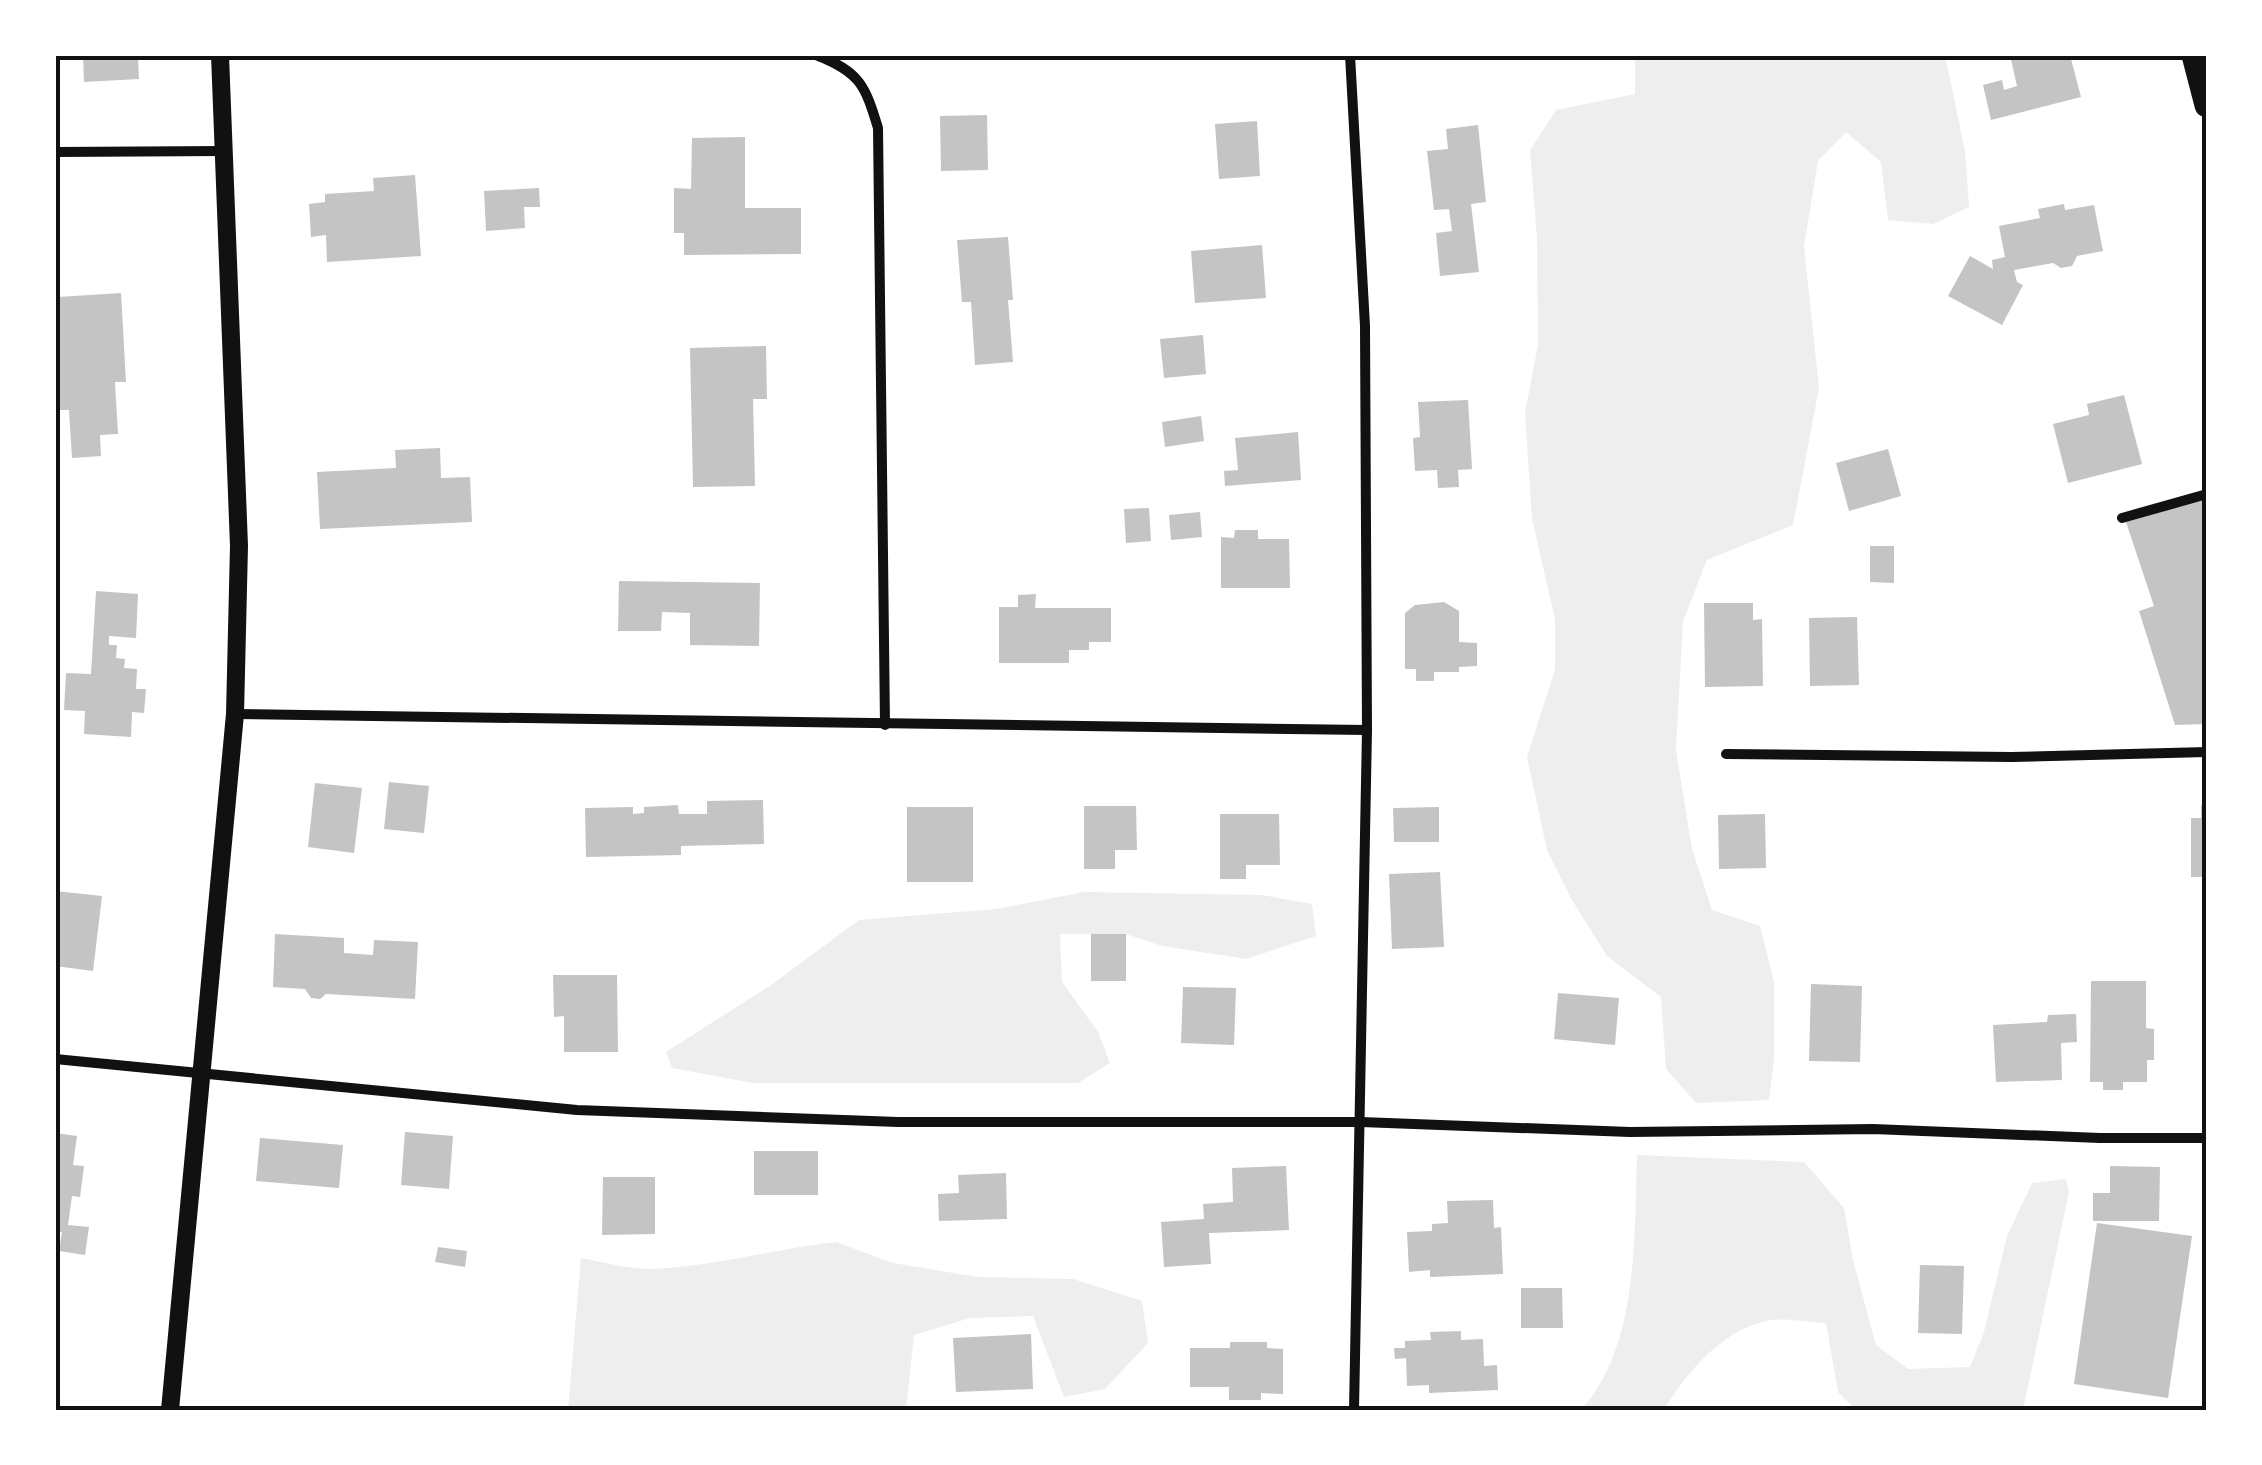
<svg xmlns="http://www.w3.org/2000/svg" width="2262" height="1465" font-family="'Open Sans',sans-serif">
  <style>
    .green { fill: #eee }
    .building { fill: #c4c4c4 }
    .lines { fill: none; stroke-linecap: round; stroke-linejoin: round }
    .minor { stroke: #111; stroke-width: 10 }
    .tertiary { stroke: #111; stroke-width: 18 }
    .primary { stroke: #111; stroke-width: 25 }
    .neatline { fill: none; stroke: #111; stroke-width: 4 }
  </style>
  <rect width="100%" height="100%" fill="#fff"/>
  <g class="green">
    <polygon points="1635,55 1945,55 1965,151 1969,207 1933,224 1888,220 1881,162 1846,132 1818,161 1804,246 1819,388 1793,525 1707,560 1683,621 1676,750 1692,849 1712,910 1760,926 1774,982 1774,1060 1769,1100 1696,1103 1666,1069 1661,997 1607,956 1572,900 1547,850 1527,757 1555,670 1555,619 1532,519 1525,413 1538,345 1537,238 1530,150 1556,110 1635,94"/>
    <polygon points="1084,892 1262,895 1312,904 1316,936 1246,959 1162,946 1126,934 1060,934 1062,982 1098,1032 1110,1063 1078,1083 753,1083 672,1068 666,1052 771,985 859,920 996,909"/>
    <path d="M1637,1155L1804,1162L1844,1208L1853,1260L1876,1345L1908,1369L1970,1367L1984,1332L2007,1236L2032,1183L2066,1179L2069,1192L2023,1410H1856L1838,1392L1826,1323C1809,1322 1787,1318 1771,1320C1723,1328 1687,1372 1664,1410H1581C1639,1346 1634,1236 1637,1155Z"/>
    <path d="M836,1242L893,1263L977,1277L1073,1279L1142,1301L1148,1343L1105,1389L1064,1397L1033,1316L970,1318L914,1335L906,1410H568L581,1258C603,1262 628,1269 650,1269C714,1267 774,1249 836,1242Z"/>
  </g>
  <g class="building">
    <polygon points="83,55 138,55 139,79 84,82"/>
    <polygon points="2010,55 2070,55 2081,97 1991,120 1983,85 2002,80 2004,90 2017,86"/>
    <polygon points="987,115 988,170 941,171 940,116"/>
    <polygon points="1257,121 1260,176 1219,179 1215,124"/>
    <polygon points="1478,125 1486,202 1471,204 1479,272 1440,276 1436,233 1452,231 1449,209 1434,210 1427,151 1448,149 1446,129"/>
    <polygon points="745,137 745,208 801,208 801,254 684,255 684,233 674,233 674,188 691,189 692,138"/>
    <polygon points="415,175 421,256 327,262 326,235 311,237 309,204 325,202 325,194 374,191 373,178"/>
    <polygon points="539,188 540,207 524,207 525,228 486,231 484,191"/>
    <polygon points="2064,204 2065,210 2094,205 2103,251 2077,256 2072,266 2061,268 2053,263 2014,270 2017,282 2023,285 2002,325 1948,296 1970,256 1993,269 1992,260 2005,257 1999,226 2040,218 2038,209"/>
    <polygon points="1008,237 1013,300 1008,300 1013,362 975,365 971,302 962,302 957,240"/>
    <polygon points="1262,245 1266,298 1195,303 1191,251"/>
    <polygon points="121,293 126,382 115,382 118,434 100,435 101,456 72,458 69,410 55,410 55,346 60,345 58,297"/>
    <polygon points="1203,335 1206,374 1164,378 1160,339"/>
    <polygon points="766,346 767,399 753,399 755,486 693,487 690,348"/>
    <polygon points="2124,395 2142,464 2068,483 2053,424 2089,415 2087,404"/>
    <polygon points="1468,400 1472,469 1458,470 1459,487 1438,488 1437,470 1415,471 1413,438 1420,437 1418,402"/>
    <polygon points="1201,416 1204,441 1165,447 1162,422"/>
    <polygon points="1298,432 1301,480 1225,486 1224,471 1238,470 1235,438"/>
    <polygon points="440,448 441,478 470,477 472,522 320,529 317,472 396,468 395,450"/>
    <polygon points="1888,449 1901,496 1849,511 1836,463"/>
    <polygon points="2207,497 2207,724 2175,725 2139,611 2154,606 2126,522"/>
    <polygon points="1149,508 1151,541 1126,543 1124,509"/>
    <polygon points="1200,512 1202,537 1171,540 1169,515"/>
    <polygon points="1235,530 1258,530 1258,539 1289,539 1290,588 1221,588 1221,537 1234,538"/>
    <polygon points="1870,546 1894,546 1894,583 1870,582"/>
    <polygon points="619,581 760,583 759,646 690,645 690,613 662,612 661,631 618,631"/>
    <polygon points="96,591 138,594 136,638 109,636 109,645 117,645 116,658 125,659 124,668 137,669 136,689 146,689 144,713 132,712 131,737 84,734 85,711 64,710 66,673 91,674"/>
    <polygon points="1036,594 1035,608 1111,608 1111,642 1089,642 1089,650 1069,650 1069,663 999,663 999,607 1018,607 1018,595"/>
    <polygon points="1444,602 1459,611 1459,642 1477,643 1477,666 1459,667 1459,672 1434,672 1434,681 1416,681 1416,669 1405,669 1405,613 1415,605"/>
    <polygon points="1704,603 1753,603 1753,620 1762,619 1763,686 1705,687"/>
    <polygon points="1857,617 1859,685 1810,686 1809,618"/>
    <polygon points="389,782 429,786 424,833 384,829"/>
    <polygon points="315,783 362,788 354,853 308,847"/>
    <polygon points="763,800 764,844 681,846 681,855 586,857 585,808 633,807 633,814 644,813 644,807 678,805 679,814 707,814 707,801"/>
    <polygon points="2201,805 2207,805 2207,906 2202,906 2203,877 2191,877 2191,818 2201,818"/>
    <polygon points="1084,806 1136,806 1137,850 1115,850 1115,869 1084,869"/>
    <rect x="907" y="807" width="66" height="75"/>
    <polygon points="1439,807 1439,842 1394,842 1393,808"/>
    <polygon points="1220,814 1279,814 1280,865 1246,865 1246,879 1220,879"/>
    <polygon points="1765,814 1766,868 1719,869 1718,815"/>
    <polygon points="1440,872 1444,947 1392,949 1389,874"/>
    <polygon points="55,891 102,896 93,971 55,966"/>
    <polygon points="275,934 344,938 344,953 373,955 374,940 418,942 415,999 326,994 320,999 311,998 305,989 273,987"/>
    <rect x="1091" y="934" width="35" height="47"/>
    <polygon points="553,975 617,975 618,1052 564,1052 564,1016 554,1017"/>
    <polygon points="2091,981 2146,981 2146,1028 2154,1029 2154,1060 2147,1060 2147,1082 2123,1082 2123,1090 2103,1090 2103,1082 2090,1082"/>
    <polygon points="1811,984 1862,986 1860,1062 1809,1061"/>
    <polygon points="1183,987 1236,988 1234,1045 1181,1043"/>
    <polygon points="1558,993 1619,998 1615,1045 1554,1039"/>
    <polygon points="2076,1014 2077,1042 2061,1043 2062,1080 1996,1082 1993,1025 2047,1022 2048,1015"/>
    <polygon points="405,1132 453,1136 449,1189 401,1185"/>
    <polygon points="55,1133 77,1136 73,1165 84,1166 80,1197 72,1196 68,1225 89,1227 85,1255 59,1251 62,1232 55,1231"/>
    <polygon points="260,1138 343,1145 339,1188 256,1181"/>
    <rect x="754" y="1151" width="64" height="44"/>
    <polygon points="1286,1166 1289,1230 1209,1233 1211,1264 1164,1267 1161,1222 1204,1219 1203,1204 1233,1202 1232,1168"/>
    <polygon points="2110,1166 2160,1167 2159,1221 2093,1221 2093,1193 2110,1193"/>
    <polygon points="1006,1173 1007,1219 939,1221 938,1194 959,1193 958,1175"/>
    <polygon points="603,1177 655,1177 655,1234 602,1235"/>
    <polygon points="1493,1200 1494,1228 1501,1227 1503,1274 1430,1277 1430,1270 1409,1272 1407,1232 1432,1231 1432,1224 1448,1223 1447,1201"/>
    <polygon points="2097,1223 2192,1236 2168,1398 2074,1384"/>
    <polygon points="438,1247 467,1251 465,1267 435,1262"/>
    <polygon points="1920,1265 1964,1266 1962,1334 1918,1333"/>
    <polygon points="1521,1288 1562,1288 1563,1328 1521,1328"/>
    <polygon points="1461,1331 1461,1340 1483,1339 1484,1366 1497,1365 1498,1390 1429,1393 1429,1385 1407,1386 1406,1358 1395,1359 1394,1348 1405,1348 1405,1341 1431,1340 1430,1332"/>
    <polygon points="1031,1334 1033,1389 956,1392 953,1338"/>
    <polygon points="1230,1342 1267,1342 1267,1348 1283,1349 1283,1394 1261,1393 1261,1400 1229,1400 1229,1387 1190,1387 1190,1348 1230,1348"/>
  </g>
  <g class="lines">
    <g class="minor">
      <path d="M816,55C860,72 865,85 878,128L885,725"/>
      <polyline points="1350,55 1365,326 1367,730 1354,1410"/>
      <polyline points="55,152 224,151"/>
      <polyline points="2122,518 2207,494"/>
      <polyline points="235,714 1367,730"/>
      <polyline points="1726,754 2012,757 2207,752"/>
      <polyline points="55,1059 577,1110 898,1122 1361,1122 1630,1132 1873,1129 2100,1138 2207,1138"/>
    </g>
    <polyline class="tertiary" points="170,1410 235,714 239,546 220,55"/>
    <polyline class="primary" points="2194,55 2207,105"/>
  </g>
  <rect width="2262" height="1465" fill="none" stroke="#ffffff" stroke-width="115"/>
  <rect x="58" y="58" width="2146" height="1350" class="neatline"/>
</svg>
